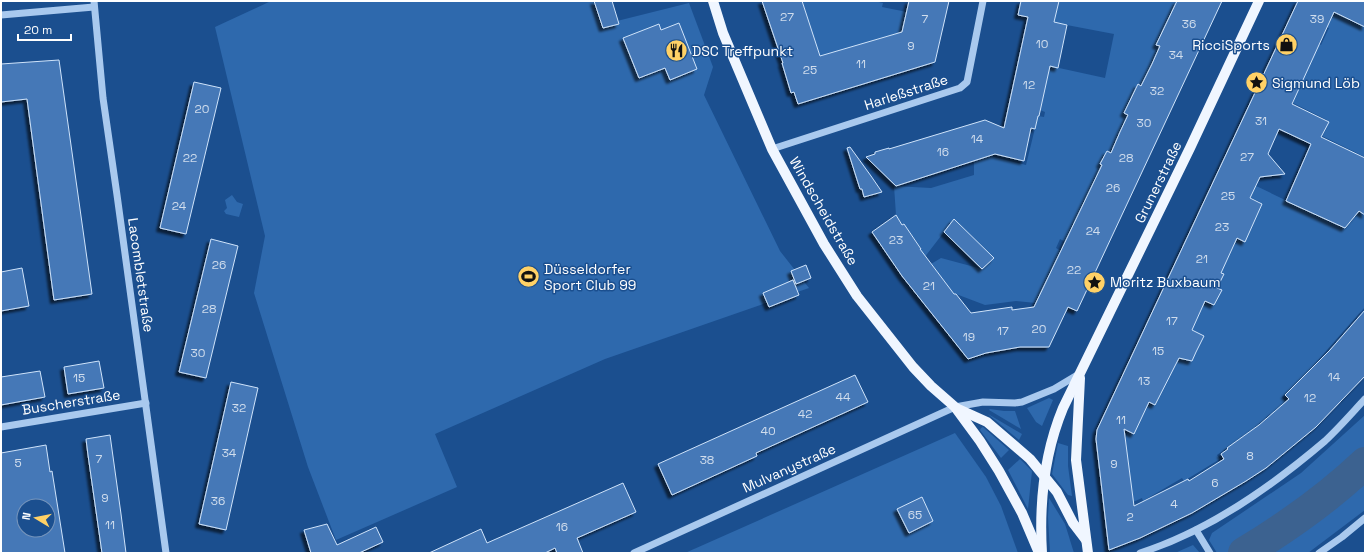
<svg xmlns="http://www.w3.org/2000/svg" width="1366" height="554" font-family="'Space Grotesk',sans-serif">
  <style>
    .green { fill: #2e69ad }
    .lines { fill: none; stroke-linecap: round; stroke-linejoin: round }
    .river { stroke: #3c6290; stroke-width: 32 }
    .building { fill: #4478b7; stroke: #cfe3fa; fill-rule: evenodd; filter: url(#shadow) }
    .minor { stroke: #a9c9ee; stroke-width: 7 }
    .major { stroke: #f0f6ff; stroke-width: 10 }
    .labels { text-anchor: middle; stroke-width: 3; stroke-linejoin: round; paint-order: stroke }
    .number-label { font-size: 12px; fill: #d0dded }
    .poi-label { font-size: 14px; fill: #fff; stroke: #1b4f8f; text-anchor: start }
    .street-label { font-size: 14px; fill: #fff; stroke: #1b4f8f }
  </style>
  <defs>
    <filter id="shadow"><feDropShadow dx="-3.5" dy="3.5" stdDeviation="1" flood-color="#0009"/></filter>
  </defs>
  <rect width="100%" height="100%" fill="#1b4f8f"/>
  <g class="green">
    <polygon points="271,1 593,1 601,25 689,3 713,67 704,95 780,251 809,288 605,359 435,434 457,487 336,540 308,467 254,293 265,236 215,27"/>
    <polygon points="802,1 874,1 883,3 882,7 907,12 902,32 817,57 814,39"/>
    <polygon points="1059,1 1182,1 1169,18 1157,44 1160,47 1142,86 1138,85 1128,115 1111,153 1107,151 1101,164 1102,165 1066,242 1060,239 1056,248 1061,251 1036,303 1016,301 985,305 956,294 954,294 931,264 941,258 982,269 994,258 954,219 924,258 919,250 921,248 904,224 902,225 896,215 894,186 931,188 974,175 974,161 980,159 979,155 983,154 1026,165 1038,116 1044,117 1045,112 1040,110 1050,66 1105,78 1114,34 1051,22"/>
    <polygon points="1332,11 1365,26 1365,157 1320,135 1327,120 1293,103 1295,98 1289,96 1317,43 1321,45 1329,28 1325,26"/>
    <polygon points="1252,184 1331,222 1345,199 1365,215 1365,307 1305,375 1282,397 1287,403 1272,417 1270,414 1253,429 1217,455 1220,459 1184,481 1182,478 1143,501 1142,498 1133,502 1123,443 1128,432 1133,434 1144,412 1142,401 1153,406 1188,329 1204,302 1212,306 1219,290 1212,286 1229,235 1241,241 1260,202 1247,196"/>
    <polygon points="232,195 237,202 243,204 239,217 226,214 224,211 227,208 225,200"/>
    <polygon points="1049,398 1053,400 1042,426 1036,422 1027,408"/>
    <polygon points="990,409 1004,411 1015,411 1021,429 989,410"/>
    <polygon points="988,414 1022,434 1019,440 989,415"/>
    <polygon points="1365,415 1365,510 1308,553 1217,553 1209,540 1212,533 1301,473"/>
    <polygon points="983,427 1009,450 1001,458 980,430 981,428"/>
    <polygon points="955,433 986,477 1001,506 1018,553 685,553"/>
    <polygon points="1058,443 1068,446 1068,466 1072,496 1068,495 1052,474"/>
    <polygon points="1020,459 1032,471 1028,509 1008,470"/>
    <polygon points="1049,498 1065,524 1074,553 1050,553 1048,517"/>
    <polygon points="1193,545 1200,553 1175,553"/>
  </g>
  <g class="lines">
    <path class="river" d="M1244,553C1287,527 1328,498 1365,463"/>
  </g>
  <g class="building">
    <polygon points="594,1 612,1 619,24 603,28"/>
    <polygon points="762,1 802,1 820,56 902,32 909,1 949,1 935,62 798,104 794,92 791,93 782,63 783,63"/>
    <polygon points="1021,1 1059,1 1054,22 1067,25 1058,68 1050,66 1039,116 1038,116 1035,129 1031,128 1024,161 995,154 896,186 866,157 875,154 875,152 889,148 889,149 985,120 1004,128 1028,17 1018,15"/>
    <polygon points="1177,1 1222,1 1077,311 1068,307 1049,347 1020,347 986,353 968,359 902,276 872,232 896,215 902,225 904,224 921,249 920,249 954,294 956,294 971,313 1012,307 1012,310 1034,307 1102,165 1100,164 1107,151 1111,153 1120,132 1128,115 1124,113 1138,84 1141,86 1152,64 1160,46 1156,45"/>
    <polygon points="1298,1 1365,1 1365,27 1334,12 1292,104 1329,122 1321,137 1365,158 1365,215 1359,211 1345,228 1286,201 1311,144 1279,129 1268,154 1285,174 1260,177 1250,198 1262,204 1245,242 1237,238 1221,273 1224,274 1217,288 1222,290 1214,305 1205,301 1192,330 1204,336 1196,352 1192,361 1179,358 1155,405 1149,402 1134,434 1124,429 1134,506 1188,479 1189,481 1224,459 1221,454 1228,449 1227,448 1259,425 1289,399 1285,395 1330,350 1365,310 1365,376 1316,427 1266,468 1246,481 1192,513 1140,538 1109,550 1096,439 1097,430"/>
    <polygon points="679,23 697,69 670,80 665,68 639,78 623,38 659,24 661,30"/>
    <polygon points="59,60 92,294 54,300 27,99 1,102 1,64"/>
    <polygon points="194,82 221,88 186,234 160,228"/>
    <polygon points="850,147 871,176 882,192 864,197 862,189 860,189 847,148"/>
    <polygon points="954,219 994,258 982,269 944,232"/>
    <polygon points="211,239 238,246 206,378 179,372"/>
    <polygon points="806,265 811,278 796,284 791,271"/>
    <polygon points="22,268 29,306 1,311 1,272"/>
    <polygon points="793,280 799,295 769,307 763,293"/>
    <polygon points="99,361 104,388 68,394 64,367"/>
    <polygon points="40,371 45,397 1,405 1,377"/>
    <polygon points="855,375 868,402 756,453 757,456 672,495 658,464"/>
    <polygon points="231,382 258,388 226,530 199,524"/>
    <polygon points="110,435 121,514 126,553 102,553 88,455 86,439"/>
    <path d="M46,445L50,472L52,471L65,553H1V453ZM24,506H48V530H24Z"/>
    <polygon points="623,483 636,512 577,538 583,553 557,553 555,548 545,553 429,553 481,529 487,543"/>
    <polygon points="922,497 933,521 909,533 897,509"/>
    <polygon points="327,524 337,545 376,527 383,542 359,553 311,553 304,530"/>
  </g>
  <g class="lines">
    <g class="minor">
      <polyline points="94,1 103,98 117,195 166,553"/>
      <polyline points="1,15 94,7"/>
      <polyline points="772,149 960,88 967,82 983,1"/>
      <polyline points="1,427 146,403"/>
      <polyline points="1196,530 1210,553"/>
      <polyline points="634,553 955,407 983,402 1015,403 1022,402 1054,389 1079,374"/>
      <path d="M1140,553C1209,531 1271,487 1325,441C1339,428 1352,413 1365,399"/>
      <polyline points="1319,553 1342,537 1365,518"/>
    </g>
    <g class="major">
      <polyline points="713,1 723,33 772,149 824,244 857,296 913,367 931,386 955,407 980,441 999,471 1022,513 1039,553"/>
      <polyline points="1080,378 1076,460 1088,553"/>
      <polyline points="956,408 987,422 1030,459 1057,492 1073,523 1086,540"/>
      <path d="M1042,553C1039,503 1044,454 1063,408L1190,148L1259,1"/>
    </g>
  </g>
  <defs>
    <symbol id="shop-disc" viewBox="-11 -11 22 22"><circle r="9.5" fill="#ffd166" stroke="#1b4f8f"/><path d="M-5-2.5h2.3a2.7 3.5 0 0 1 5.4 0H5L5.5 6h-11ZM-1.5-2.5h3a1.5 2.3 0 0 0-3 0Z" fill="#111"/></symbol>
    <symbol id="restaurant-disc" viewBox="-11 -11 22 22"><circle r="9.5" fill="#ffd166" stroke="#1b4f8f"/><path d="M-5-6h1v4h1v-4h1v4h1v-4h1v5L-1.5 .5V6h-2V.5L-5-1ZM5-6V6H3V1.5H1.5Q1.5-4 5-6Z" fill="#111"/></symbol>
    <symbol id="sight-disc" viewBox="-11 -11 22 22"><circle r="9.5" fill="#ffd166" stroke="#1b4f8f"/><path d="M0-6L1.8-2.2L6-1.7L2.9 1.2L3.7 5.4L0 3.3L-3.7 5.4L-2.9 1.2L-6-1.7L-1.8-2.2Z" fill="#111"/></symbol>
    <symbol id="stadium-disc" viewBox="-11 -11 22 22"><circle r="9.5" fill="#ffd166" stroke="#1b4f8f"/><path d="M0-5a6.5 5 0 1 0 0 10a6.5 5 0 1 0 0-10ZM-3.5-1.8h7v3.6h-7Z" fill="#111"/></symbol>
  </defs>
  <g fill-rule="evenodd">
    <use href="#shop-disc" x="1274" y="32" width="25" height="25"/>
    <use href="#restaurant-disc" x="664" y="38" width="25" height="25"/>
    <use href="#sight-disc" x="1244" y="70" width="25" height="25"/>
    <use href="#stadium-disc" x="516" y="264" width="25" height="25"/>
    <use href="#sight-disc" x="1082" y="270" width="25" height="25"/>
  </g>
  <g class="labels">
    <g class="number-label">
      <text x="787" y="21">27</text>
      <text x="925" y="23">7</text>
      <text x="1317" y="23">39</text>
      <text x="1189" y="28">36</text>
      <text x="1042" y="48">10</text>
      <text x="911" y="50">9</text>
      <text x="1176" y="59">34</text>
      <text x="861" y="68">11</text>
      <text x="810" y="74">25</text>
      <text x="1029" y="89">12</text>
      <text x="1157" y="95">32</text>
      <text x="202" y="113">20</text>
      <text x="1261" y="125">31</text>
      <text x="1144" y="127">30</text>
      <text x="977" y="143">14</text>
      <text x="943" y="156">16</text>
      <text x="1247" y="161">27</text>
      <text x="190" y="162">22</text>
      <text x="1126" y="162">28</text>
      <text x="1113" y="192">26</text>
      <text x="1228" y="200">25</text>
      <text x="179" y="210">24</text>
      <text x="1222" y="231">23</text>
      <text x="1093" y="235">24</text>
      <text x="896" y="244">23</text>
      <text x="1202" y="263">21</text>
      <text x="219" y="269">26</text>
      <text x="1074" y="274">22</text>
      <text x="929" y="290">21</text>
      <text x="209" y="313">28</text>
      <text x="1172" y="325">17</text>
      <text x="1039" y="333">20</text>
      <text x="1003" y="335">17</text>
      <text x="969" y="341">19</text>
      <text x="1158" y="355">15</text>
      <text x="198" y="357">30</text>
      <text x="1334" y="381">14</text>
      <text x="79" y="382">15</text>
      <text x="1144" y="385">13</text>
      <text x="843" y="401">44</text>
      <text x="1310" y="402">12</text>
      <text x="239" y="412">32</text>
      <text x="805" y="418">42</text>
      <text x="1121" y="424">11</text>
      <text x="768" y="435">40</text>
      <text x="229" y="457">34</text>
      <text x="1250" y="460">8</text>
      <text x="99" y="463">7</text>
      <text x="707" y="464">38</text>
      <text x="18" y="467">5</text>
      <text x="1114" y="468">9</text>
      <text x="1215" y="487">6</text>
      <text x="105" y="502">9</text>
      <text x="218" y="505">36</text>
      <text x="1174" y="508">4</text>
      <text x="915" y="519">65</text>
      <text x="1130" y="521">2</text>
      <text x="110" y="529">11</text>
      <text x="562" y="531">16</text>
    </g>
    <g class="poi-label">
      <text x="1270" y="50" text-anchor="end">RicciSports</text>
      <text x="692" y="56">DSC Treffpunkt</text>
      <text x="1272" y="88">Sigmund Löb</text>
      <text x="544" y="274">Düsseldorfer<tspan x="544" dy="16">Sport Club 99</tspan></text>
      <text x="1110" y="287">Moritz Buxbaum</text>
    </g>
    <g class="street-label">
      <text transform="translate(906 92) rotate(-18)" y="5">Harleßstraße</text>
      <text transform="translate(1158 182) rotate(-64)" y="5">Grunerstraße</text>
      <text transform="translate(824 211) rotate(60)" y="5">Windscheidstraße</text>
      <text transform="translate(141 275) rotate(82)" y="5">Lacombletstraße</text>
      <text transform="translate(71 402) rotate(-9)" y="5">Buscherstraße</text>
      <text transform="translate(789 468) rotate(-24)" y="5">Mulvanystraße</text>
    </g>
  </g>
  <rect width="1366" height="554" fill="none" stroke="#ffffff" stroke-width="4"/>
  <g transform="translate(36 518) rotate(280)"><circle r="19" fill="#1b4f8f" stroke="#7695bc"/>
  <path d="M0-3L7 15L0 10L-7 15Z" fill="#ffd166"/>
  <text y="-6" font-size="11" font-weight="bold" text-anchor="middle" fill="#ffffff">N</text>
  </g>
  <path d="M18 34v6h53v-6" fill="none" stroke="#ffffff" stroke-width="2"/>
  <text x="24" y="34" font-size="12" fill="#ffffff" stroke="#1b4f8f" stroke-width="3" paint-order="stroke">20 m</text>
</svg>
